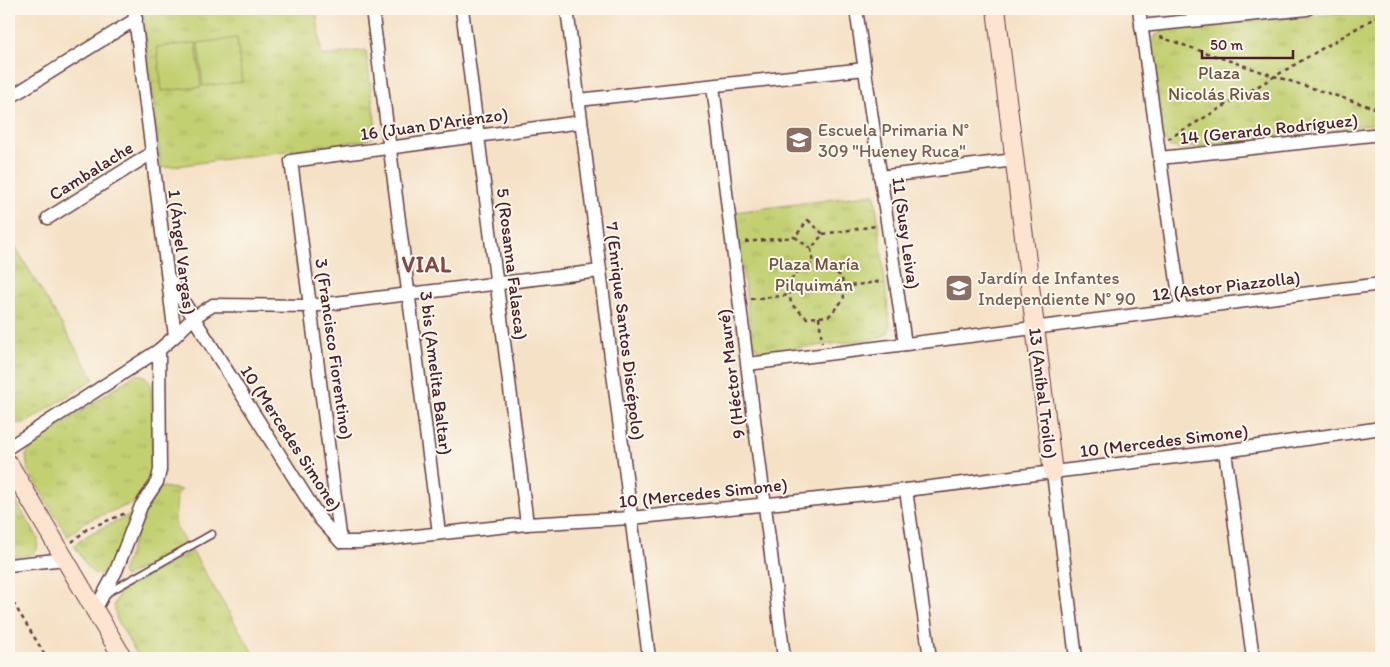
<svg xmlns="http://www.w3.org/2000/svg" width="1390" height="667" font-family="Itim,sans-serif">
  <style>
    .grass { fill: url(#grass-tufts); stroke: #86784e }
    .pitch { fill: #c3d072; stroke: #86784e }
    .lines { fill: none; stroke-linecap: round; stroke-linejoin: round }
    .lane-casing { stroke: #643c42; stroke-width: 9 }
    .street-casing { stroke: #643c42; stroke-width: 15 }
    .secondary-casing { stroke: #643c42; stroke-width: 20 }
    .path { stroke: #643c42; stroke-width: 2.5; stroke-dasharray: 4 4; stroke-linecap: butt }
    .lane { stroke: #fff; stroke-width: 6 }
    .street { stroke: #fff; stroke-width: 12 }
    .secondary { stroke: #fde4d1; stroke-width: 18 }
    .labels { text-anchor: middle; stroke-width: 4; stroke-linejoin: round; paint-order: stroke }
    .park-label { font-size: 18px; fill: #6e5440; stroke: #fbf7ec }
    .street-label { font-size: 18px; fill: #4a1f2b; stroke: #fbf7ec }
    .education-label { font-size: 18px; fill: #785e54; stroke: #fbf7ec; text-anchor: start }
    .district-label { font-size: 22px; font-weight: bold; letter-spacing: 1px; fill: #80484d; stroke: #fbf7ec }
  </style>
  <defs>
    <pattern id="grass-tufts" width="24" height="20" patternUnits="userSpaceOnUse" patternTransform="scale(1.25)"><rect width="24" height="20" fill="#c3d072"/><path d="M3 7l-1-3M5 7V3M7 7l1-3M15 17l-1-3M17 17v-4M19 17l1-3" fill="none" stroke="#a9b263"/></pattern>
  </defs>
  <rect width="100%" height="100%" fill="#fbf7ec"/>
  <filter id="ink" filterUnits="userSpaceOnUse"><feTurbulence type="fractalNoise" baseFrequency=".02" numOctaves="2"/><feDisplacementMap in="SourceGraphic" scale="10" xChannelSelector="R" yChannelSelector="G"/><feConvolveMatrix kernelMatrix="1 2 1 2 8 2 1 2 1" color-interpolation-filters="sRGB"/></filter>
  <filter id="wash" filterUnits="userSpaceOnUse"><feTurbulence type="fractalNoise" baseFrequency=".0096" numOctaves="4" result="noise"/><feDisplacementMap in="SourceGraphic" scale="20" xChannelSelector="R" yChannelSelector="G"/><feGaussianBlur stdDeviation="1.12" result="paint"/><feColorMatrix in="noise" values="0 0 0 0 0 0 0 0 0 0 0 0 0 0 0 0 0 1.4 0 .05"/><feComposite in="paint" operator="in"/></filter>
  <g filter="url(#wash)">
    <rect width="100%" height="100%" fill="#f5e1c6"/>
    <g class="grass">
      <polygon points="142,9 316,9 322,56 366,50 376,130 374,136 367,140 161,168"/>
      <polygon points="1375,11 1381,12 1381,123 1182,149 1169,146 1162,136 1151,48 1156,35 1168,27"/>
      <polygon points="875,194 890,326 888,333 880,338 767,352 757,349 752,341 735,212"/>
      <polygon points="9,236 94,379 26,423 9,424"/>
      <polygon points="136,374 145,376 151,385 153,470 135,502 84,522 68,537 28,471 26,455 36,442"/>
      <path d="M161,487L182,490L177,494L175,525L185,543L125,577L122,573C133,545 141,511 161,487Z"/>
      <polygon points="9,490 38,538 37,550 29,555 9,557"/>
      <polygon points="133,514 113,567 103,574 95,574 89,569 74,545 93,532"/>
      <polygon points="192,551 256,658 139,658 117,620 114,606 120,591"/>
    </g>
    <g class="pitch">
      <polygon points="237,38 242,82 203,86 198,43"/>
      <polygon points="196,43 201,87 162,91 157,47"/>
    </g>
  </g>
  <g filter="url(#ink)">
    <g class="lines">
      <defs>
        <polyline id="lane" points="107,593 212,534"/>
        <g id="street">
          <polyline points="372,9 439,533"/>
          <polyline points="462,9 527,524"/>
          <polyline points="567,9 649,658"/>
          <polyline points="856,9 905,344"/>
          <polyline points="1139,9 1181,310"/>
          <polyline points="1141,26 1307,9"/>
          <path d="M713,86C737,276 759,468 784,658"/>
          <polyline points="9,98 136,19"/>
          <polyline points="578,100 865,69"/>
          <polyline points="1160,158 1381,134"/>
          <polyline points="880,177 1014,160"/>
          <polyline points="48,218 152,153"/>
          <polyline points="168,277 320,519 341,542 359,542 527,524 631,518 906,490 1225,451 1381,428"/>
          <polyline points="175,336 193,318 213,305 310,306 600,271"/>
          <polyline points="748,364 1381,284"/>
          <polyline points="9,447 159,350"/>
          <polyline points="1225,451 1253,658"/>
          <polyline points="1053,473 1076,658"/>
          <polyline points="906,490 930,658"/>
          <polyline points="341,542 291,161 581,122"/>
          <polyline points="9,565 65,559"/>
          <polyline points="95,610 116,571 141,506 157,482 160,470 159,350 175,336 134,9"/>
        </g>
        <g id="secondary">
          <polyline points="996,9 1053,473"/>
          <polyline points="9,464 123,658"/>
        </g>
      </defs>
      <use href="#lane" class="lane-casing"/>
      <use href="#street" class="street-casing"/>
      <use href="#secondary" class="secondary-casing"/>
      <g class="path">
        <polyline points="1160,37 1274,76 1381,110"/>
        <polyline points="1168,139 1381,14"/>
        <polygon points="808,220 823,234 811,249 795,237"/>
        <polyline points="823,234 876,226"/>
        <polyline points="745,242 795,237"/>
        <polyline points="811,249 813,265"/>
        <polygon points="824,264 842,277 844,299 829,316 807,318 791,304 788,283 803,265"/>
        <polyline points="843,287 883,281"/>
        <polyline points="751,299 790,295"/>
        <polyline points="819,317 822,342"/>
        <polyline points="72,542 87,529 126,513"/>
        <polyline points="9,596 47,658"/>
      </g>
      <use href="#lane" class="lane"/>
      <use href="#street" class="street"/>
      <use href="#secondary" class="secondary"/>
    </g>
  </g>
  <defs>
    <symbol id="school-square" viewBox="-11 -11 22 22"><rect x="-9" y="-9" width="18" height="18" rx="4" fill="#8d6e63" stroke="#fbf7ec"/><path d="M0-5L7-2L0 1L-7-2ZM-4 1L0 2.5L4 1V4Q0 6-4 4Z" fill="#fff"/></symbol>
  </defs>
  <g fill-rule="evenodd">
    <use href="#school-square" x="783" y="124" width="32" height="32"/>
    <use href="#school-square" x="943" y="272" width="32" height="32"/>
  </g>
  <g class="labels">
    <g class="park-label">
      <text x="1219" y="79">Plaza<tspan x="1219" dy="21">Nicolás Rivas</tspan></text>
      <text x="814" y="270">Plaza María<tspan x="814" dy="21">Pilquimán</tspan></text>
    </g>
    <g class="street-label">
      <text transform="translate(434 124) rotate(-8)" y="6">16 (Juan D'Arienzo)</text>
      <text transform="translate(1269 129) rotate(-6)" y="6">14 (Gerardo Rodríguez)</text>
      <text transform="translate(91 171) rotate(-32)" y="6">Cambalache</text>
      <text transform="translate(906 233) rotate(82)" y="6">11 (Susy Leiva)</text>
      <text transform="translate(182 252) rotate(83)" y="6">1 (Ángel Vargas)</text>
      <text transform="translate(512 264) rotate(83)" y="6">5 (Rosanna Falasca)</text>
      <text transform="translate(1226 286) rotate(-7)" y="6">12 (Astor Piazzolla)</text>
      <text transform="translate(625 331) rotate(83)" y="6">7 (Enrique Santos Discépolo)</text>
      <text transform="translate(334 349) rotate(82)" y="6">3 (Francisco Fiorentino)</text>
      <text transform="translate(436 373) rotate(83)" y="6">3 bis (Amelita Baltar)</text>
      <text transform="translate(731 374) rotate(-97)" y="6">9 (Héctor Mauré)</text>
      <text transform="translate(1043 393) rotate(83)" y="6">13 (Aníbal Troilo)</text>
      <text transform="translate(291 438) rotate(57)" y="6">10 (Mercedes Simone)</text>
      <text transform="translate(1164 441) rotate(-7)" y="6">10 (Mercedes Simone)</text>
      <text transform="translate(703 493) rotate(-6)" y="6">10 (Mercedes Simone)</text>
    </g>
    <g class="education-label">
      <text x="818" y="136">Escuela Primaria N°<tspan x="818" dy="21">309 "Hueney Ruca"</tspan></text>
      <text x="978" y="284">Jardín de Infantes<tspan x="978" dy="21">Independiente N° 90</tspan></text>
    </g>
    <g class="district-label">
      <text x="427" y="272">VIAL</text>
    </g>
  </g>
  <rect width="1390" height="667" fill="none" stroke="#fbf7ec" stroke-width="30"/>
  <path d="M1202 50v8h91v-8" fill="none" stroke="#4a1f2b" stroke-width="2.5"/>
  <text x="1210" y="50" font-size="15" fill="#4a1f2b" stroke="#fbf7ec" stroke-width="4" paint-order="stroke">50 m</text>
</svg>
